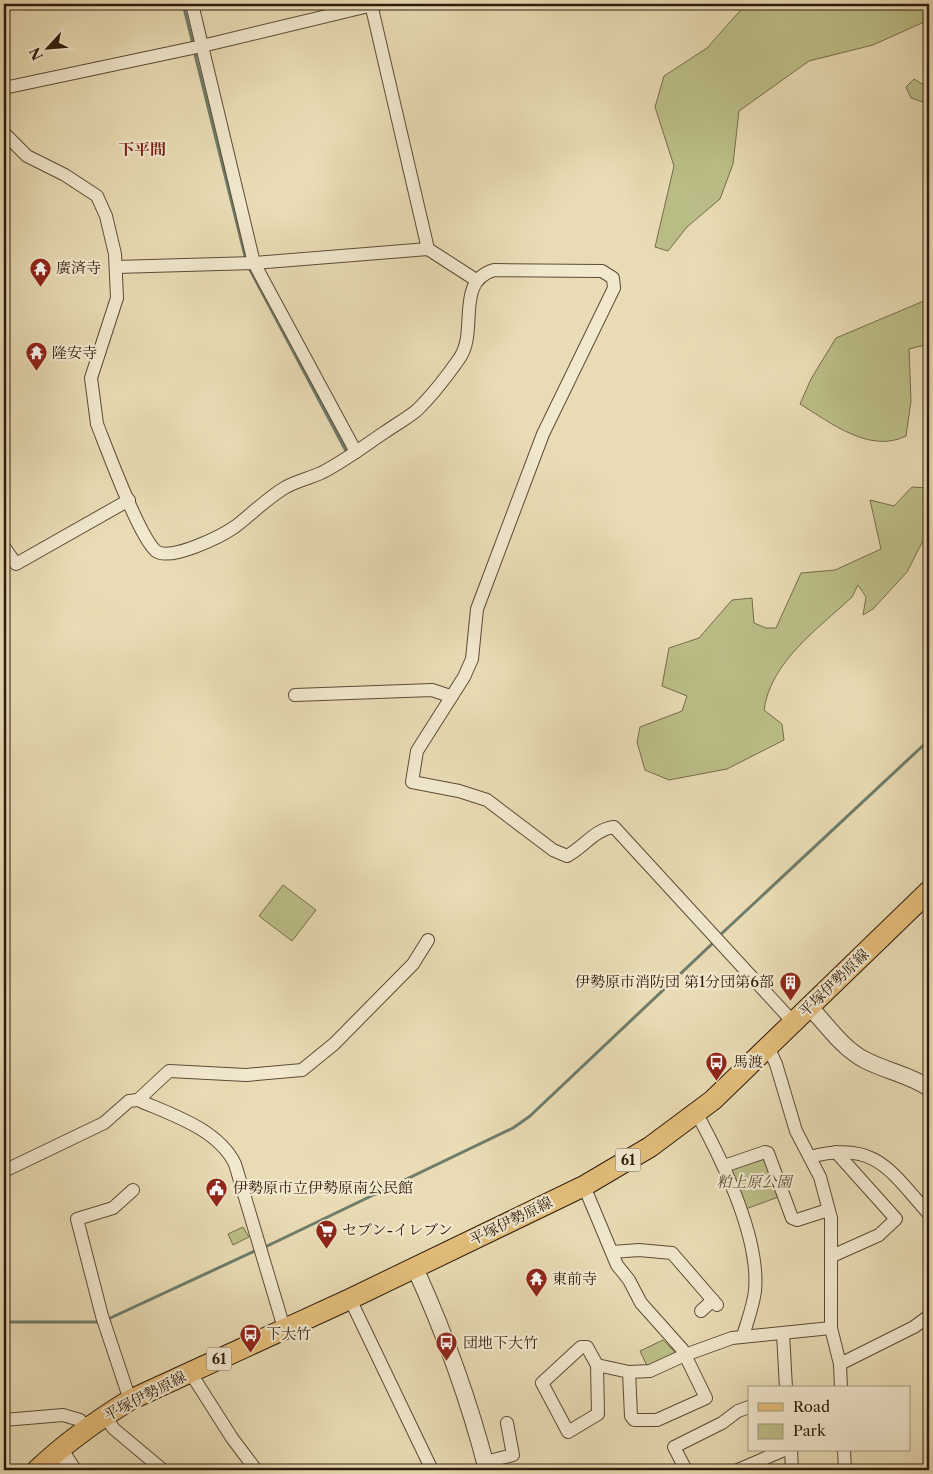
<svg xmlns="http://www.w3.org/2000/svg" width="933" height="1474" font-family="'Libre Caslon Text','Noto Serif JP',serif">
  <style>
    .green { fill: #bcbf89; stroke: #756d4a }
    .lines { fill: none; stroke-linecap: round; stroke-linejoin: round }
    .stream { stroke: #6e7c6a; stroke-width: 3 }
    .minor-casing { stroke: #5d4b36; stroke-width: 14 }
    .tertiary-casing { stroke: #5d4b36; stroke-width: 18 }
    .primary-casing { stroke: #2e1b0c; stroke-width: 22 }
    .minor { stroke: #f1e8ce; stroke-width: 12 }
    .tertiary { stroke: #f1e8ce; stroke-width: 16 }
    .primary { stroke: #e4be7a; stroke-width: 20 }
    .labels { text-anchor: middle; stroke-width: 4.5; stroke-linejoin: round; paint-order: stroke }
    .shield { fill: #f1e8ce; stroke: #685846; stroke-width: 1 }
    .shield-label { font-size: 14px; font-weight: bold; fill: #2e1b0c }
    .poi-label { font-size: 15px; fill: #2e1b0c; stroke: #f1e8ce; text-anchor: start }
    .street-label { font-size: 15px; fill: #2e1b0c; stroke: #f1e8ce }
    .park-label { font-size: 15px; font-style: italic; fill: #594c32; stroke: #f1e8ce }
    .neighbourhood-label { font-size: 16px; font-weight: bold; fill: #7a1f14; stroke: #f1e8ce }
  </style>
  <rect width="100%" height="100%" fill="#e9dcb4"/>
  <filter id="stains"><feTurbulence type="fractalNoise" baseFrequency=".004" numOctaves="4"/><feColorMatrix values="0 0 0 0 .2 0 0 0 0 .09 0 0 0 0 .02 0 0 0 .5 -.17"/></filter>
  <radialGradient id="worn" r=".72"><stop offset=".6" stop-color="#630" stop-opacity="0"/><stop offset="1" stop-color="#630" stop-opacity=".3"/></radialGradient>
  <g class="green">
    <polygon points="746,4 929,4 929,25 924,22 873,45 809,61 739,111 733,164 720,199 687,227 668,251 655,247 674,166 655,107 664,76 707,48"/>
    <polygon points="914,79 929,88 929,104 911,98 906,87"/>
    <path d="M926,300H929V344L909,349L911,401L906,436C870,454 831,423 800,404L811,379L836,338Z"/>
    <path d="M912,487L929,488V529L907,572L873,609L863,615L866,597L858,585L852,597C818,629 771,661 764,710L782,724L784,740L727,769L669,780L645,770L637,742L640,727L682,711L687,696L662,686L669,648L699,638L732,600L752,598L754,623L766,628H776L801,573L835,570L881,549L870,500L894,506Z"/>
    <polygon points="283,885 316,910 292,941 259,916"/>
    <polygon points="763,1156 781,1196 743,1210 730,1172 732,1167"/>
    <polygon points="243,1227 249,1237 233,1245 228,1234"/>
    <polygon points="663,1340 675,1352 674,1355 648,1368 640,1351"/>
  </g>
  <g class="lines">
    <g class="stream">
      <polyline points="183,4 193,44"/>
      <polyline points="194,50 246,260"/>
      <polyline points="248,266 346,451"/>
      <polyline points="718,937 929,740"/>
      <polyline points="263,1248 513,1128 530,1116 714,942"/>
      <polyline points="106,1320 257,1250"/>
      <polyline points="4,1322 101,1322"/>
    </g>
    <defs>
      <g id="minor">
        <polyline points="192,4 254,263 356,452"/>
        <polyline points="371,4 428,249 476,280"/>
        <polyline points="4,88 202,46 377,4"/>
        <path d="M4,133L27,156L65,175L97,196L106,216L115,254L117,298L91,378L97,424C107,449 139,537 156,551C170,562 222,536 236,526C253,513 267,498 286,487C297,481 310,478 321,473C343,462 364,446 385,432C395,425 406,419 416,411C432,396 447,376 459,359C479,332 454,282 494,270L602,271L613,278L614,288L543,434L477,609L472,659L464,677L417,751L412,782L459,791L487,800L553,850L567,856C584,847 595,829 614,827L793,1022"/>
        <polyline points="116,267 254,263 428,249"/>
        <polyline points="4,547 16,564 129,500"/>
        <polyline points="295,695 432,690 450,696"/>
        <polyline points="768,1047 776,1064 796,1131 820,1177 831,1218 831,1328 840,1364 841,1388"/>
        <polyline points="138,1100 169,1071 246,1075 302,1070 334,1044 413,964 428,940"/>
        <path d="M697,1114C722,1160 760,1238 755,1291C753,1307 747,1322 743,1336"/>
        <path d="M810,1157C875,1140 890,1170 929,1214"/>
        <polyline points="724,1166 765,1152 768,1153 792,1218 797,1220 828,1210"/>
        <path d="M4,1171L104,1123L129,1101L138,1100C172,1115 218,1129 235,1164L284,1328"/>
        <polyline points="584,1186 617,1265 629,1280 641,1303 682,1349 685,1355 650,1371 629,1372"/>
        <polyline points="612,1252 639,1250 672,1253 717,1305"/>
        <polyline points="832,1256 879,1235 896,1219 836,1152"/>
        <polyline points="350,1299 432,1470"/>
        <polyline points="701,1311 713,1300"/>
        <polyline points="783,1333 786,1388"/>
        <polyline points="840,1364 914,1327 929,1316"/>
        <polyline points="597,1365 598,1414 568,1432 542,1383 581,1347 587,1347 597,1365 629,1372 631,1416 634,1420 657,1420 706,1398 685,1355 732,1338 831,1328"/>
        <polyline points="190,1372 232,1438 256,1470"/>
        <polyline points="130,1400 102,1316 77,1219 113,1208 133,1190"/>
        <polyline points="104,1416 114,1429 163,1470"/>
        <polyline points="4,1420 63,1415 80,1420 86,1429"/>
        <polyline points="791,1450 792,1470"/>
        <polyline points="844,1450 845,1470"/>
        <polyline points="485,1462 513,1455 507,1423"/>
        <polyline points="686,1470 674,1447 722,1423 738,1411 749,1407"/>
        <polyline points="738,1470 784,1450"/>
      </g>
      <g id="tertiary">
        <path d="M809,1006C826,1024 843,1049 865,1060C886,1071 910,1075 929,1088"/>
        <path d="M415,1268C445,1334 469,1400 487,1470"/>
        <polyline points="59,1449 73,1470"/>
      </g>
      <path id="primary" d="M37,1470C65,1443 96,1421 130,1400L350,1299L584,1186L650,1147L713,1100L929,891"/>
    </defs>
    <use href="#minor" class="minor-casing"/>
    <use href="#tertiary" class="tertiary-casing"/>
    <use href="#primary" class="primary-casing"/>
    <use href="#minor" class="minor"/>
    <use href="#tertiary" class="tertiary"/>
    <use href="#primary" class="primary"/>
  </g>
  <defs>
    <symbol id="temple-pin" viewBox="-11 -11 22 30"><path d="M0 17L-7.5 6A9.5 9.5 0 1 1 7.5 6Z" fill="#8f2418" stroke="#f1e8ce"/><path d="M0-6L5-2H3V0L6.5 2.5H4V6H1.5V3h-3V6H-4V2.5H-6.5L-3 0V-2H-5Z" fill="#fff"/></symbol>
    <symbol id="building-pin" viewBox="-11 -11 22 30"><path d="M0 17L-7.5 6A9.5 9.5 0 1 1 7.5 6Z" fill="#8f2418" stroke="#f1e8ce"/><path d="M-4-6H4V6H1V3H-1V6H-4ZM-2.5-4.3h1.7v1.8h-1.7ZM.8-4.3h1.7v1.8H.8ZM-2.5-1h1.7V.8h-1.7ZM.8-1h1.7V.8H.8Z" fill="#fff"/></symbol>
    <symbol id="bus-pin" viewBox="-11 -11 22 30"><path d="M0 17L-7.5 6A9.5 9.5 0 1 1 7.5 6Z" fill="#8f2418" stroke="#f1e8ce"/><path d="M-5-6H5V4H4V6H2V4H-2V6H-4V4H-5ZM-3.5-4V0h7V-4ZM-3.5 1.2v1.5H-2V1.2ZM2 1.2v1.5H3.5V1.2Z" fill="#fff"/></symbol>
    <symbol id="civic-pin" viewBox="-11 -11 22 30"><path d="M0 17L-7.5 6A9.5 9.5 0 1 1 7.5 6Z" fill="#8f2418" stroke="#f1e8ce"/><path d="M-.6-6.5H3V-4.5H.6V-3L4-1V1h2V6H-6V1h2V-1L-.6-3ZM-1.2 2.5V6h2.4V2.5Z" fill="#fff"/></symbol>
    <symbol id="supermarket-pin" viewBox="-11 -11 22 30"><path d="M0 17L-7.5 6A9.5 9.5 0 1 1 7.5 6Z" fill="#8f2418" stroke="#f1e8ce"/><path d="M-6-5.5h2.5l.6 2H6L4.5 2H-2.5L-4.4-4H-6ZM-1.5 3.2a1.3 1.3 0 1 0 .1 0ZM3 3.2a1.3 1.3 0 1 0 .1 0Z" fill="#fff"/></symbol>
  </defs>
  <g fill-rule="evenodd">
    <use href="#temple-pin" x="28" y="256" width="25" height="34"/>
    <use href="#temple-pin" x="24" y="340" width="25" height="34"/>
    <use href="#building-pin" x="778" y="970" width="25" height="34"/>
    <use href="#bus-pin" x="704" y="1050" width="25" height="34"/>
    <use href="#civic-pin" x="204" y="1176" width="25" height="34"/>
    <use href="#supermarket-pin" x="314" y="1218" width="25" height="34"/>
    <use href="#temple-pin" x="524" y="1266" width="25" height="34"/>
    <use href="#bus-pin" x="238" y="1322" width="25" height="34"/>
    <use href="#bus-pin" x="434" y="1330" width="25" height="34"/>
  </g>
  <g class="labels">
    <g class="shield">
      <rect x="615.5" y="1148.5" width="25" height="23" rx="4"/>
      <rect x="206.5" y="1347.5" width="25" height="23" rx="4"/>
    </g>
    <g class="shield-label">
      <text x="628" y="1165">61</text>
      <text x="219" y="1364">61</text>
    </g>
    <g class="poi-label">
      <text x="56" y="273">廣済寺</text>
      <text x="52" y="358">隆安寺</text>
      <text x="774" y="987" text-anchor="end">伊勢原市消防団 第1分団第6部</text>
      <text x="733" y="1067">馬渡</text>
      <text x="233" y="1193">伊勢原市立伊勢原南公民館</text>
      <text x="342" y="1235">セブン-イレブン</text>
      <text x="552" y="1284">東前寺</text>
      <text x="266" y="1339">下大竹</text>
      <text x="463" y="1348">団地下大竹</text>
    </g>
    <g class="street-label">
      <text transform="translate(834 983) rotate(-44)" y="5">平塚伊勢原線</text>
      <text transform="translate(511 1221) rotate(-26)" y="5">平塚伊勢原線</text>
      <text transform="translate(145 1396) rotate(-27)" y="5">平塚伊勢原線</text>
    </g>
    <g class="park-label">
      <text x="754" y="1187">粕上原公園</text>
    </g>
    <g class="neighbourhood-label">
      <text x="142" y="155">下平間</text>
    </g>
  </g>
  <rect width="933" height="1474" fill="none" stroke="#e9dcb4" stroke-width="20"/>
  <rect x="5" y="5" width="923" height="1464" fill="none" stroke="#2e1b0c" stroke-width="2.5"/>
  <rect x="10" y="10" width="913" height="1454" fill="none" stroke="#2e1b0c"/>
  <rect x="748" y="1386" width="162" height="65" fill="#f1e8ce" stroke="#a39680"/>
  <rect x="758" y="1403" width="25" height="8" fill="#e4be7a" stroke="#a39680"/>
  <text x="793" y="1412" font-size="15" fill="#2e1b0c">Road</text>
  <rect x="758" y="1424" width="25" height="15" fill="#bcbf89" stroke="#a39680"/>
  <text x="793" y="1436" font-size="15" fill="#2e1b0c">Park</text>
  <g transform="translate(48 48) rotate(244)" stroke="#f1e8ce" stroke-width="4" paint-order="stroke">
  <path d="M0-4L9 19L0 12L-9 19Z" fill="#2e1b0c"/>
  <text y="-8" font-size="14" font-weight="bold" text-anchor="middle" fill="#2e1b0c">N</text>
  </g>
  <rect width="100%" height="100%" filter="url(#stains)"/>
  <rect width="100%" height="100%" fill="url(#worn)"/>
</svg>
